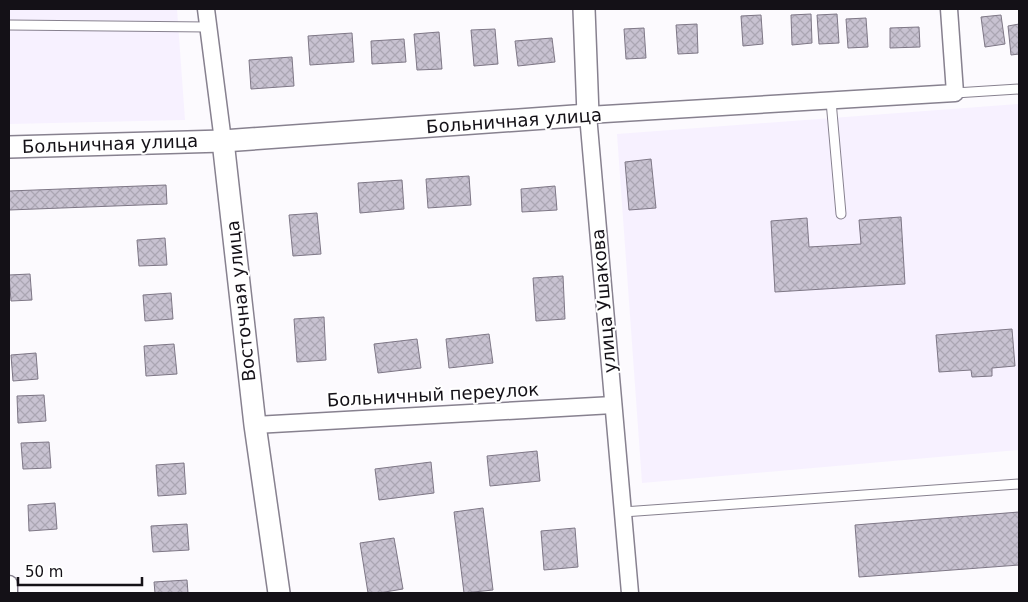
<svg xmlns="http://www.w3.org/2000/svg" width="1028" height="602" font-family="'DejaVu Sans',sans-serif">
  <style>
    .built { fill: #f7f1ff }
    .building { fill: url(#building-cross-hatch); stroke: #7e7786 }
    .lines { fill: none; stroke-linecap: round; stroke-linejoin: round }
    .service-casing { stroke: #87818f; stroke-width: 11 }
    .minor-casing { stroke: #87818f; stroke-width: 19 }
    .tertiary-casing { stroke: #87818f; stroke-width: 24 }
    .service { stroke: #fff; stroke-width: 9 }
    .minor { stroke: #fff; stroke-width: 16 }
    .tertiary { stroke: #fff; stroke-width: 21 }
    .labels { text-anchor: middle; stroke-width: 4; stroke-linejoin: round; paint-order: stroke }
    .street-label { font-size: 18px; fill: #141117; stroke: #fff }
  </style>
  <defs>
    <pattern id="building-cross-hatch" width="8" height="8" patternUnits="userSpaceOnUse" patternTransform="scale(1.25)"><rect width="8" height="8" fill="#c8c2d1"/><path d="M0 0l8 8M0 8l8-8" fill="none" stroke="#aba6b3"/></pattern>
  </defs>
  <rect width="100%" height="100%" fill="#fcfafe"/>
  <g class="built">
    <polygon points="9,9 177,9 185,120 9,124"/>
    <polygon points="1019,104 1019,450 642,483 617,134"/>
  </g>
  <g class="building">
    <polygon points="811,14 812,43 792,45 791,15"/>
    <polygon points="837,14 839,43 819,44 817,15"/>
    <polygon points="761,15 763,44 743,46 741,16"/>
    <polygon points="1001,15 1005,44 985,47 981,17"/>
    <polygon points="866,18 868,47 848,48 846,19"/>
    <polygon points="697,24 698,53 678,54 676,25"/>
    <polygon points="1019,24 1019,54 1011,55 1008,26"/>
    <polygon points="919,27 920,47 890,48 890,28"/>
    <polygon points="644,28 646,58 626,59 624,29"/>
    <polygon points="495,29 498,64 474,66 471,30"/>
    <polygon points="439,32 442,69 417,70 414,34"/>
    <polygon points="352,33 354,62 310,65 308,36"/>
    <polygon points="552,38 555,62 518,66 515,41"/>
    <polygon points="404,39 406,62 372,64 371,41"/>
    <polygon points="292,57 294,86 251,89 249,60"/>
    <polygon points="651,159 656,208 629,210 625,162"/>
    <polygon points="469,176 471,205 428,208 426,179"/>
    <polygon points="402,180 404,209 360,213 358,183"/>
    <polygon points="166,185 167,204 9,210 9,191"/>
    <polygon points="555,186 557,210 522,212 521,189"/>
    <polygon points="317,213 321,254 293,256 289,215"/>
    <polygon points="901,217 905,284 775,292 771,221 807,218 809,247 861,244 859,220"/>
    <polygon points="165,238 167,265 139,266 137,240"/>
    <polygon points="30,274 32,300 11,301 9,275"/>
    <polygon points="563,276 565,319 536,321 533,278"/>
    <polygon points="171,293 173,319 145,321 143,295"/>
    <polygon points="324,317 326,360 297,362 294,319"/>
    <polygon points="1012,329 1015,366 992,368 992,376 972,377 971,370 939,372 936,335"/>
    <polygon points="489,334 493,363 449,368 446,339"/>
    <polygon points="417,339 421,368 378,373 374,344"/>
    <polygon points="174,344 177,374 146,376 144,346"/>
    <polygon points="36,353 38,379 13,381 11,355"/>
    <polygon points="44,395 46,421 18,423 17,396"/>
    <polygon points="49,442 51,468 23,469 21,443"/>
    <polygon points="537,451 540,481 490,486 487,456"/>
    <polygon points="431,462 434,493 379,500 375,469"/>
    <polygon points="184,463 186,494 158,496 156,465"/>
    <polygon points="55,503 57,529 29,531 28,505"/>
    <polygon points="483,508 493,590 464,593 454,512"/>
    <polygon points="1019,512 1019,565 859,577 855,525"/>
    <polygon points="187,524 189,550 153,552 151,526"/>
    <polygon points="575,528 578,567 544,570 541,531"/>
    <polygon points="394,538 403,589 379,593 368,593 360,543"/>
    <polygon points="187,580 188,593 155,593 154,582"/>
  </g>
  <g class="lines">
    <defs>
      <g id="service">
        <polyline points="9,25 207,27"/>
        <polyline points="955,93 1019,89"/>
        <polyline points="831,101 841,214"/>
        <polyline points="623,512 1019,484"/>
      </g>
      <g id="minor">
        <polyline points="206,9 223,141"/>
        <polyline points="255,425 613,405"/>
        <polyline points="9,584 9,593"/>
        <polyline points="630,593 588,115 955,93 949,9"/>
      </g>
      <g id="tertiary">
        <polyline points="223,141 255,425 279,593"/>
        <polyline points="9,147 223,141 588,115 584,9"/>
      </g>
    </defs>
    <use href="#service" class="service-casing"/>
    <use href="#minor" class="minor-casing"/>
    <use href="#tertiary" class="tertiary-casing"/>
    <use href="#service" class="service"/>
    <use href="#minor" class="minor"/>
    <use href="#tertiary" class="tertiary"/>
  </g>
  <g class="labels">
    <g class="street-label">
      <text transform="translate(514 121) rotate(-4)" y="6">Больничная улица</text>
      <text transform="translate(110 144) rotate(-2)" y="6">Больничная улица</text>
      <text transform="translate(241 301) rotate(-96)" y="6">Восточная улица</text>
      <text transform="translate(604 301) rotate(-95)" y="6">улица Ушакова</text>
      <text transform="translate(433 395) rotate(-3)" y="6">Больничный переулок</text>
    </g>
  </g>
  <rect width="1028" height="602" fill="none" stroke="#141117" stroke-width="20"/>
  <path d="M18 577v8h124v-8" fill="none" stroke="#141117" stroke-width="2.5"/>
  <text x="25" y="577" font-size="15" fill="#141117" stroke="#ffffff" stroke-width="4" paint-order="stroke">50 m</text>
</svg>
